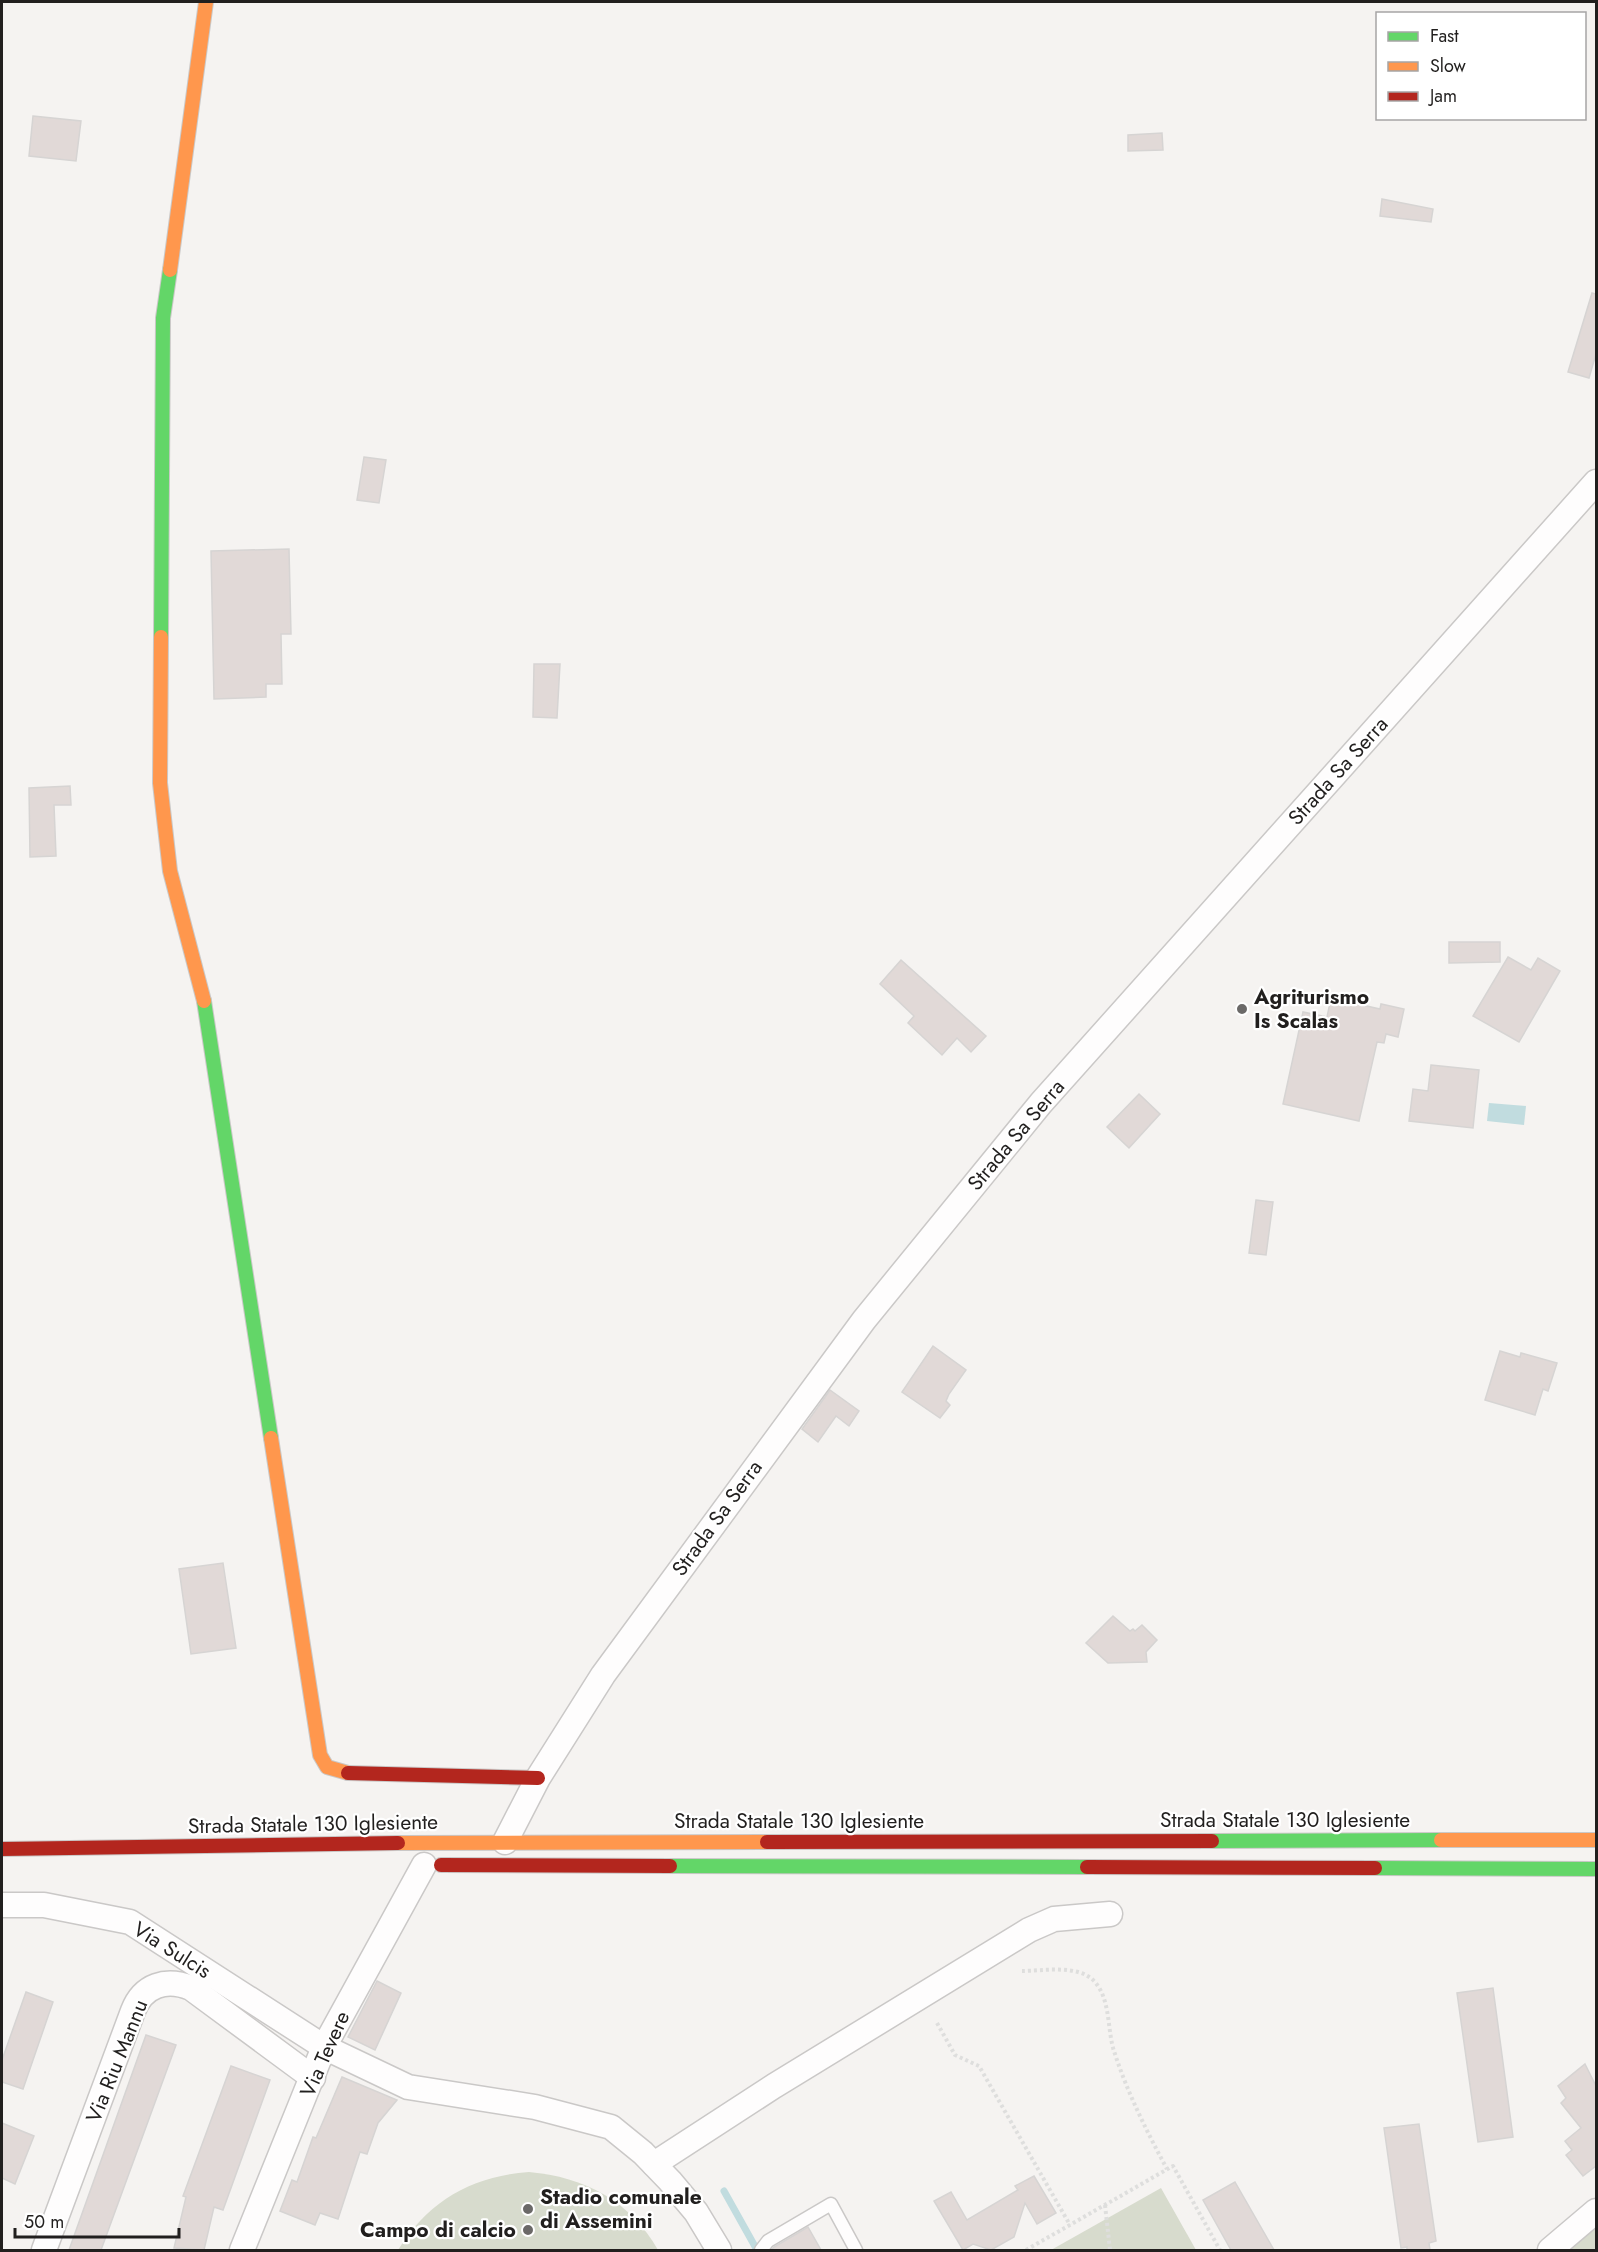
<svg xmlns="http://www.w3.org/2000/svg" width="1598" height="2252" font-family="Jost,sans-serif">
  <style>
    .green { fill: #d7dbcd }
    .water { fill: #c1dcdf }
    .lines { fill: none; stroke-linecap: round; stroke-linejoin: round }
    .stream { stroke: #c1dcdf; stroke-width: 7 }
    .building { fill: #e1d9d7; stroke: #d6d4d3; stroke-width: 1.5 }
    .lane-casing { stroke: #cac8c7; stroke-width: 15 }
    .street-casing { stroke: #cac8c7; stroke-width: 27 }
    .fast-casing { stroke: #cac8c7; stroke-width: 16 }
    .slow-casing { stroke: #cac8c7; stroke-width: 16 }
    .jam-casing { stroke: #cac8c7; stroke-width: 16 }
    .path { stroke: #dededd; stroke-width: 4; stroke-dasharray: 3 3; stroke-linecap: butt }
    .lane { stroke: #fefdfd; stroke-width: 12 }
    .street { stroke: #fefdfd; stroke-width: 24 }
    .fast { stroke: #63d668; stroke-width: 14 }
    .slow { stroke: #ff974d; stroke-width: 14 }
    .jam { stroke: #b3261e; stroke-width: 14 }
    .poi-dot { fill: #6b6968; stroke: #fff; stroke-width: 2 }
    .labels { text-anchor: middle; stroke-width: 4.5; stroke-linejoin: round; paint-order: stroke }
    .street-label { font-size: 21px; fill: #211f1e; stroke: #fff }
    .poi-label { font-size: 21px; font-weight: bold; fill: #211f1e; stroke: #fff; text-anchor: start }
  </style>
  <rect width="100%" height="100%" fill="#f5f3f1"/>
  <g class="green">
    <path d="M529,2172C585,2177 630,2201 658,2250H398C428,2201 472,2176 529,2172Z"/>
    <polygon points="1161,2188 1196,2250 1051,2250"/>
    <polygon points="1596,2224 1596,2250 1564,2250"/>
  </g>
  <polygon class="water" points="1489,1103 1526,1106 1524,1125 1487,1121"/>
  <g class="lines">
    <polyline class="stream" points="724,2191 757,2250"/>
  </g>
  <g class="building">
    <polygon points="33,116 81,121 76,161 29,156"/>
    <polygon points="1162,133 1163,150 1128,151 1128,135"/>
    <polygon points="1382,199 1433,209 1431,222 1380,216"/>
    <polygon points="1592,293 1596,294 1596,354 1589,378 1568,372"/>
    <polygon points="364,457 386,460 379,503 357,500"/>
    <polygon points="289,549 291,634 281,634 282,684 266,684 266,697 214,699 211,551"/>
    <polygon points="534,664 560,664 557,718 533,717"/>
    <polygon points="70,786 71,805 54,805 56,856 30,857 29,788"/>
    <polygon points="1449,942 1500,942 1500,962 1449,963"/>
    <polygon points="1508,957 1531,970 1538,958 1560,971 1519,1042 1473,1016"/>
    <polygon points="901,960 986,1036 971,1052 957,1038 942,1055 908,1023 914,1016 880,984"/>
    <polygon points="1331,998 1380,1009 1381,1004 1404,1009 1398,1037 1386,1034 1384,1043 1377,1042 1359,1121 1283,1104 1303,1012 1327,1017"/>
    <polygon points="1431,1065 1479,1070 1473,1128 1409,1121 1413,1089 1428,1091"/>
    <polygon points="1139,1094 1160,1114 1129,1148 1107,1127"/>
    <polygon points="1256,1200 1273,1202 1266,1255 1249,1253"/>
    <polygon points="933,1346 966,1370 949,1394 946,1401 950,1405 940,1418 902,1392"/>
    <polygon points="1500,1351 1520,1357 1521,1353 1557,1363 1548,1391 1543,1389 1535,1415 1485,1400"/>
    <polygon points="830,1390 859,1411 849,1426 836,1416 818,1442 802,1429"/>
    <polygon points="223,1563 236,1648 191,1654 179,1569"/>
    <polygon points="1113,1616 1130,1631 1133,1629 1135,1631 1142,1625 1157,1640 1146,1652 1147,1662 1108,1663 1086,1643"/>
    <polygon points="377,1981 401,1993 375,2050 348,2037"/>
    <polygon points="1493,1988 1513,2137 1478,2142 1457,1993"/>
    <polygon points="26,1992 53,2002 23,2089 2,2082 2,2060"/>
    <polygon points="146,2035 176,2045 101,2250 69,2250"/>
    <polygon points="1585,2064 1596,2086 1596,2166 1583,2176 1566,2155 1572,2150 1565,2141 1581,2128 1561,2103 1566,2098 1558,2086"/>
    <polygon points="231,2066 270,2080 223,2210 214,2207 204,2250 174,2248 186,2197 183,2196"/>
    <polygon points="342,2077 397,2100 378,2123 367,2154 360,2152 338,2219 320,2213 315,2225 280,2211 292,2180 297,2182 313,2137 316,2138"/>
    <polygon points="2,2123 34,2136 15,2184 2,2178"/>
    <polygon points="1419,2124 1436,2241 1429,2243 1430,2250 1407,2250 1407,2247 1401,2248 1384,2128"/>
    <polygon points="1034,2176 1056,2213 1037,2224 1025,2203 1014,2237 991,2250 973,2244 963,2250 934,2201 951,2192 967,2220 1018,2190 1015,2186"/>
    <polygon points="1235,2182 1274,2250 1231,2250 1203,2200"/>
    <polygon points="808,2227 821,2250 771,2250 774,2247"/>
  </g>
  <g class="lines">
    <defs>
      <polyline id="lane" points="761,2250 768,2241 831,2204 856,2250"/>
      <g id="street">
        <polyline points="505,1842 538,1778 603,1675 864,1320 1041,1103 1596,482"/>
        <polyline points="2,1905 44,1905 130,1922 324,2047 408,2087 535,2107 611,2127 643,2153 670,2181 696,2212 719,2250"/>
        <polyline points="654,2164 774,2086 1029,1930 1054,1919 1110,1914"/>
        <path d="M44,2250L133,2011C143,1985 166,1978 191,1988L313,2078"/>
        <polyline points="242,2250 324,2047 424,1865"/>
        <polyline points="1550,2250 1596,2211"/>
      </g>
      <g id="fast">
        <polyline points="161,637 163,318 170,270"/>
        <polyline points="204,1001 271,1438"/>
        <polyline points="1212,1841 1441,1840"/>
        <polyline points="670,1866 1087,1867"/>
        <polyline points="1375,1868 1596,1869"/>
      </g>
      <g id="slow">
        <polyline points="170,270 206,2"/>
        <polyline points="161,637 160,783 170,871 204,1001"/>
        <polyline points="271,1438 320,1755 327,1767 348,1773"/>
        <polyline points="1441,1840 1596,1840"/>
        <polyline points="398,1843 767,1842"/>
      </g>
      <g id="jam">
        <polyline points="348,1773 538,1778"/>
        <polyline points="767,1842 1212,1841"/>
        <polyline points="2,1849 398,1843"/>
        <polyline points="441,1865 670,1866"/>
        <polyline points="1087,1867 1375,1868"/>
      </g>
    </defs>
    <use href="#lane" class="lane-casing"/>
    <use href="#street" class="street-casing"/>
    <use href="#fast" class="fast-casing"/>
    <use href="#slow" class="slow-casing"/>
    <use href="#jam" class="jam-casing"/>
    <g class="path">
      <path d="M1022,1971C1043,1971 1078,1964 1094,1981C1111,1999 1107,2030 1114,2051C1127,2092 1147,2132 1167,2169"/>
      <polyline points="937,2023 955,2055 979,2066 1070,2225"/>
      <polyline points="1105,2205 1110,2250"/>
      <polyline points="1026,2250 1173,2166 1220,2250"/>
    </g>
    <use href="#lane" class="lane"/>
    <use href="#street" class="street"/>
    <use href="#fast" class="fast"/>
    <use href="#slow" class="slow"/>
    <use href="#jam" class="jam"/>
  </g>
  <g class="poi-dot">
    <circle cx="1242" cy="1009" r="6"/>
    <circle cx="528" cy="2209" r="6"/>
    <circle cx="528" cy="2230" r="6"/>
  </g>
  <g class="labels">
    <g class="street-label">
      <text transform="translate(1338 771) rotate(-48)" y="7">Strada Sa Serra</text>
      <text transform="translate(1016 1135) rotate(-50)" y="7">Strada Sa Serra</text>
      <text transform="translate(717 1518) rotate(-54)" y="7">Strada Sa Serra</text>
      <text x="1285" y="1827">Strada Statale 130 Iglesiente</text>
      <text x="799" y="1828">Strada Statale 130 Iglesiente</text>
      <text transform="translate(313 1824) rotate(-1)" y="7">Strada Statale 130 Iglesiente</text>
      <text transform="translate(172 1950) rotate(32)" y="7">Via Sulcis</text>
      <text transform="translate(325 2054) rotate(-66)" y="7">Via Tevere</text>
      <text transform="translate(117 2061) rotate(-68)" y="7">Via Riu Mannu</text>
    </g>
    <g class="poi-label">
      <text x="1254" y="1004">Agriturismo<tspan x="1254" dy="24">Is Scalas</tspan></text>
      <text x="540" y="2204">Stadio comunale<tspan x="540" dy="24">di Assemini</tspan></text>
      <text x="516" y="2237" text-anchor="end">Campo di calcio</text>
    </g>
  </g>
  <rect width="1598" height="2252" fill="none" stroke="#211f1e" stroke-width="6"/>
  <rect x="1376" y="12" width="210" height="108" fill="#ffffff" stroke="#a6a5a5" stroke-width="1.5"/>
  <rect x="1388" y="32" width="30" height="9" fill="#63d668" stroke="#a6a5a5" stroke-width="1.5"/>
  <text x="1430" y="42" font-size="18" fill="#211f1e">Fast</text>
  <rect x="1388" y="62" width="30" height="9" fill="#ff974d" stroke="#a6a5a5" stroke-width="1.5"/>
  <text x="1430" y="72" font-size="18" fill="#211f1e">Slow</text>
  <rect x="1388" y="92" width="30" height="9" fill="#b3261e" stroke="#a6a5a5" stroke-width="1.5"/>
  <text x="1430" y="102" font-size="18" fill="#211f1e">Jam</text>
  <path d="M15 2228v9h164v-9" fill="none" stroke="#211f1e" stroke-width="3"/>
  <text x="24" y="2228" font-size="18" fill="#211f1e" stroke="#ffffff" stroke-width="4.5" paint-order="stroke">50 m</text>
</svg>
